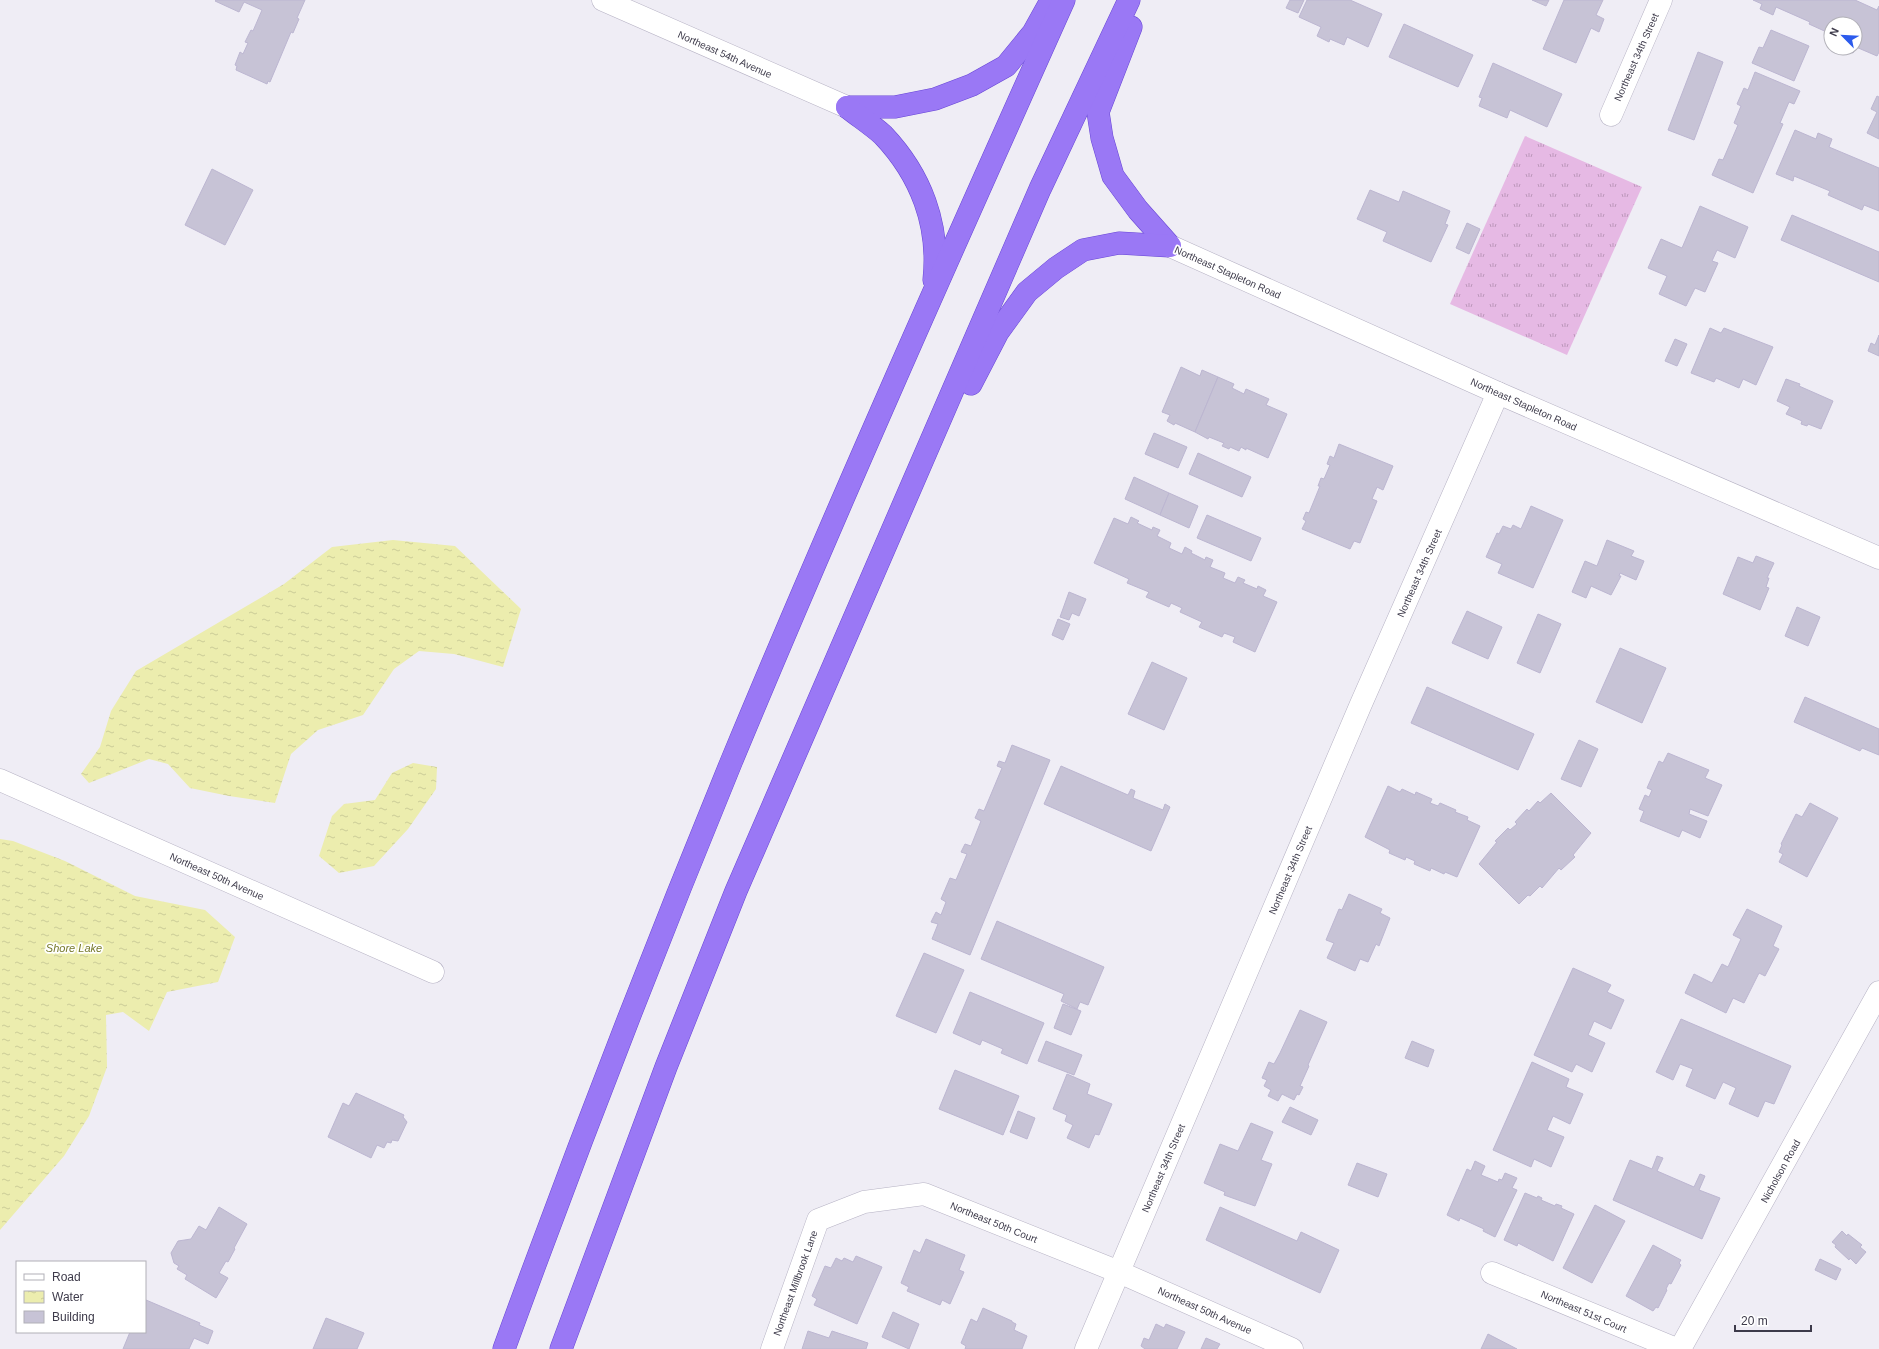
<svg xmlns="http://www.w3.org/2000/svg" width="1879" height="1349" font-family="Helvetica,sans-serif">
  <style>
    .grass { fill: url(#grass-tufts) }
    .water { fill: url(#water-ripples) }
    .building { fill: #c7c3d6; stroke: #bcb6d1 }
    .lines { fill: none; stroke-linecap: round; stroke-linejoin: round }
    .minor-casing { stroke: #b6b2c4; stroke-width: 23 }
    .highway-casing { stroke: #6847d5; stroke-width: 23 }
    .minor { stroke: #fff; stroke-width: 22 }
    .highway { stroke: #9a78f5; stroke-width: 22 }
    .labels { text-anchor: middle; stroke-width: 3.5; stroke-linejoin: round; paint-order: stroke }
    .street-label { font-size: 10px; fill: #3d3a4a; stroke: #fff }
    .water-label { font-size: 11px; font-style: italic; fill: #76792a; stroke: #fff }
  </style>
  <defs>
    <pattern id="grass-tufts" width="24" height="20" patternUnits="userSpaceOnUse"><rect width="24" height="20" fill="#e6b9e4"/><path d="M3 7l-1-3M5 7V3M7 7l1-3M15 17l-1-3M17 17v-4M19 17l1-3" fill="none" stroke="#bc97bb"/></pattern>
    <pattern id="water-ripples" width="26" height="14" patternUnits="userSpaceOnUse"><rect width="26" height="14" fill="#ecedae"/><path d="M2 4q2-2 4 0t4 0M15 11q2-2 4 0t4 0" fill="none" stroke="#cbcc97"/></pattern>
  </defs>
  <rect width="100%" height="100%" fill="#efedf5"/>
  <polygon class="grass" points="1525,136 1642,187 1567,355 1450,304"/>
  <g class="water">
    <polygon points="393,540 455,546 521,609 503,667 454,654 419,651 394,669 363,715 318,730 291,754 275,803 229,796 190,788 168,764 149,759 89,783 81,774 100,747 111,711 136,671 284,584 332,547"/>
    <polygon points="413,763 437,767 436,789 408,829 374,866 339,873 319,856 332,816 344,804 375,800 392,773"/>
    <polygon points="0,839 13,841 65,861 135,896 205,910 235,937 218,982 167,992 149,1031 123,1012 106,1015 107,1067 89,1116 64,1156 0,1230"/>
  </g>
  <g class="building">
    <polygon points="216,0 305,0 297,18 299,19 293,33 291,32 270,82 268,81 267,84 236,70 237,66 235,65 240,52 243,54 248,43 245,42 251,30 253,31 262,10 244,2 239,12 215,1"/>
    <polygon points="1290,0 1304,0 1298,13 1286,8"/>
    <polygon points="1307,0 1350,0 1382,14 1368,47 1347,37 1344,45 1330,39 1329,42 1317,36 1321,27 1299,17"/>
    <polygon points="1532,0 1549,0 1546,6"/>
    <polygon points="1564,0 1603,0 1596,15 1604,19 1599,32 1591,28 1576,63 1543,49"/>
    <polygon points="1753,0 1855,0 1877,10 1879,6 1879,52 1877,56 1856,47 1853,53 1843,48 1855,48 1855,24 1831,24 1831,34 1809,24 1810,22 1776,7 1773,15 1760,9 1762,4"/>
    <polygon points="1404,24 1473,55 1458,87 1389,57"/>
    <polygon points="1771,30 1809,46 1794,81 1752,63 1759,47 1763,48"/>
    <polygon points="1698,52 1723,62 1694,140 1668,130"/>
    <polygon points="1493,63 1562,94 1547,127 1510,110 1507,118 1479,106 1482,98 1479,97"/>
    <polygon points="1755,72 1800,91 1794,104 1789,102 1780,123 1783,124 1753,193 1712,175 1719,159 1723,160 1738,125 1734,123 1741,106 1737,104 1744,88 1748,90"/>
    <polygon points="1877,96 1879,97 1879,139 1867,133 1877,112 1871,109"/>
    <polygon points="1795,130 1816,139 1818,133 1832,139 1829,147 1879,168 1879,211 1864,205 1862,210 1828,195 1830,191 1794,176 1793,181 1776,174"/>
    <polygon points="212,169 253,190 225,245 185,225"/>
    <polygon points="1370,190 1399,202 1403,191 1450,211 1445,224 1448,225 1431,262 1383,241 1387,232 1357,219"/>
    <polygon points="1700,206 1748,227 1735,258 1717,250 1712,261 1718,263 1705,292 1695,288 1686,306 1659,294 1667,276 1648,268 1661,239 1682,248"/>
    <polygon points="1792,215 1879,252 1879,282 1781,240"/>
    <polygon points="1467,223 1480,229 1469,254 1456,248"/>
    <polygon points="1710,328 1721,333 1724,328 1773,347 1756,385 1743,379 1739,388 1716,378 1714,382 1691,373"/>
    <polygon points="1879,335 1879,356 1868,351 1871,343 1875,345"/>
    <polygon points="1675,339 1687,344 1677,366 1665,361"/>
    <polygon points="1181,367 1200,376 1202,370 1218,377 1195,432 1175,423 1174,425 1167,421 1170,415 1162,412"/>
    <polygon points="1218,377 1234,384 1232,388 1244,394 1246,389 1269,399 1266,405 1287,414 1268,458 1246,448 1246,450 1241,447 1239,451 1230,447 1229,449 1222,446 1224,443 1209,437 1208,439 1195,432"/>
    <polygon points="1786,379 1800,384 1799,386 1833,401 1821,429 1808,424 1807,426 1801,424 1802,421 1786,414 1790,407 1777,401"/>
    <polygon points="1154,433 1187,447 1178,468 1145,454"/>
    <polygon points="1339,444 1393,466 1383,490 1377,487 1372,499 1377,501 1360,543 1354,541 1350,549 1302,529 1306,521 1303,519 1306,512 1309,513 1320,486 1318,486 1321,478 1324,479 1330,465 1327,464 1330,456 1334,458"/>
    <polygon points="1198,453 1251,477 1242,497 1189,474"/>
    <polygon points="1134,477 1169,493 1160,515 1125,499"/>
    <polygon points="1169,493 1198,506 1189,528 1160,515"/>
    <polygon points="1531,506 1563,520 1533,588 1498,573 1502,564 1486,557 1497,533 1499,534 1503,526 1511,529 1513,525 1521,529"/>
    <polygon points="1207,515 1261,538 1251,561 1197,538"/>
    <polygon points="1131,517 1139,521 1137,523 1152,530 1153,527 1160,530 1157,536 1171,543 1169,548 1182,554 1185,547 1192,551 1191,553 1205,560 1206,557 1213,560 1210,567 1225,573 1223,578 1235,583 1238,577 1245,580 1243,583 1257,589 1258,586 1266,590 1263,596 1277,602 1255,652 1233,642 1235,637 1224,633 1222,637 1199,627 1202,622 1180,612 1182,608 1171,603 1169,607 1146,597 1149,592 1127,583 1129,579 1094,563 1114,518 1128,524"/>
    <polygon points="1607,540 1634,551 1631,556 1644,561 1636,580 1620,573 1619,576 1621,576 1611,595 1591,586 1586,598 1572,592 1585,561 1597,566"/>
    <polygon points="1756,556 1774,563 1767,578 1769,578 1766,587 1769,588 1760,610 1723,594 1738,557 1753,563"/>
    <polygon points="1069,592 1086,599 1079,616 1072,613 1069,620 1060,617"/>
    <polygon points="1797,607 1820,617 1808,646 1785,636"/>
    <polygon points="1467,611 1502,627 1488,659 1452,643"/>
    <polygon points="1538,614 1561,624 1540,673 1517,663"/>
    <polygon points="1058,619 1070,624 1063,640 1052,635"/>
    <polygon points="1620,648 1666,668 1642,723 1596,702"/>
    <polygon points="1152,662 1187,678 1164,730 1128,714"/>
    <polygon points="1427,687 1534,734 1518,770 1411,723"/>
    <polygon points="1805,697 1879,729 1879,755 1862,748 1860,751 1794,722"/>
    <polygon points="1579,740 1598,749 1581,787 1561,779"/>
    <polygon points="1012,745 1050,760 970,955 932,939 938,924 931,922 936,912 941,915 946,902 941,899 950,878 956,880 967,854 961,852 965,844 971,846 981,821 975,818 979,809 984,811 1002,768 997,766 999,761 1005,763"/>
    <polygon points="1668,753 1709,770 1705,778 1722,785 1708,816 1690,809 1689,814 1707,821 1700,838 1682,830 1679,837 1640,821 1644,811 1639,809 1645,795 1649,797 1652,790 1647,788 1659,761 1663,763"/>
    <polygon points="1061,766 1128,795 1131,789 1135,791 1133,798 1163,810 1165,804 1170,807 1151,851 1044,804"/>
    <polygon points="1388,786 1400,792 1402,789 1415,795 1416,792 1432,799 1430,803 1438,806 1440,803 1456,810 1455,812 1468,817 1467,820 1480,826 1457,877 1445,872 1444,874 1431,868 1430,871 1414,864 1415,861 1406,857 1405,860 1389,853 1390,850 1365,837"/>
    <polygon points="1551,793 1591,833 1573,855 1575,857 1561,870 1559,868 1542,888 1540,886 1530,896 1528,895 1519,904 1479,864 1497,842 1495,841 1508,828 1510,830 1517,824 1515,822 1527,809 1529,811 1538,801 1540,803"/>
    <polygon points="1810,803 1838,818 1807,877 1779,862 1783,854 1779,852 1782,845 1781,844 1796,814 1802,817"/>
    <polygon points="1349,894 1382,909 1380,913 1390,918 1379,946 1376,944 1368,962 1360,959 1355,971 1327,958 1334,943 1326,940 1339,909 1342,910"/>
    <polygon points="1747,909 1782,926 1773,946 1779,949 1765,976 1759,973 1744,1003 1733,998 1726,1013 1685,993 1694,974 1712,983 1722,964 1728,967 1741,939 1733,935"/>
    <polygon points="997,921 1104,967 1088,1005 1080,1002 1077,1009 1061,1001 1064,994 981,959"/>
    <polygon points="924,953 964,970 936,1033 896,1016"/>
    <polygon points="1573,968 1611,985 1607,992 1624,1000 1611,1029 1594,1021 1588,1035 1605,1043 1592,1072 1576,1064 1572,1072 1534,1055"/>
    <polygon points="970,992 1044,1023 1027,1064 1001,1053 1003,1049 982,1040 980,1045 953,1033"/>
    <polygon points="1063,1004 1081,1011 1071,1035 1054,1028"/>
    <polygon points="1300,1010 1327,1022 1308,1065 1309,1066 1300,1086 1303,1087 1299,1095 1297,1094 1294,1100 1282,1094 1278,1101 1268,1096 1271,1090 1264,1086 1267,1080 1262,1078 1269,1062 1274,1064 1280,1053"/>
    <polygon points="1681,1019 1791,1066 1774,1104 1765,1101 1758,1117 1729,1104 1736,1088 1723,1082 1715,1099 1686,1086 1693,1069 1680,1064 1673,1080 1656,1072"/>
    <polygon points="1046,1041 1082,1055 1074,1075 1038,1061"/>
    <polygon points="1412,1041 1434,1050 1428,1067 1405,1058"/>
    <polygon points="1532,1062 1569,1079 1566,1087 1583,1094 1570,1124 1553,1116 1547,1130 1564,1137 1551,1167 1534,1159 1531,1167 1493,1150"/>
    <polygon points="955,1070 1019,1096 1003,1135 939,1109"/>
    <polygon points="1067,1074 1090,1084 1087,1094 1112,1104 1099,1135 1095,1134 1089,1148 1067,1138 1073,1125 1065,1121 1067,1115 1053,1109"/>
    <polygon points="356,1093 404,1115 403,1117 407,1122 398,1141 392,1140 391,1143 387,1142 384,1148 377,1145 371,1158 328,1137 343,1103 349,1106"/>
    <polygon points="1290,1107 1318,1120 1311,1135 1282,1122"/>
    <polygon points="1018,1111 1035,1118 1027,1139 1010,1132"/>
    <polygon points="1251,1123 1273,1132 1261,1160 1272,1164 1255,1206 1224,1195 1225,1192 1204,1183 1220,1144 1238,1151"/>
    <polygon points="1657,1156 1663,1158 1657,1171 1694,1187 1700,1174 1705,1176 1699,1190 1720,1198 1702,1239 1613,1200 1630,1160 1652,1169"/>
    <polygon points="1475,1161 1485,1166 1481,1175 1498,1182 1499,1179 1502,1180 1505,1173 1517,1178 1512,1188 1517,1190 1495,1237 1483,1231 1484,1229 1460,1218 1459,1221 1447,1215 1467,1169 1471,1171"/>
    <polygon points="1357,1163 1387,1174 1378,1197 1348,1185"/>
    <polygon points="1525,1193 1537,1198 1538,1196 1542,1198 1541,1200 1555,1206 1556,1204 1562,1206 1561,1208 1574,1214 1553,1261 1518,1243 1517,1246 1504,1240"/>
    <polygon points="1595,1205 1625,1221 1592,1283 1563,1268"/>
    <polygon points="219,1207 247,1224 234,1248 235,1249 228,1262 226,1261 219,1273 228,1278 216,1298 185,1279 187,1275 177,1269 179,1266 174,1263 171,1253 178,1241 191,1239 199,1226 206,1230"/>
    <polygon points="1220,1207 1297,1241 1301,1232 1339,1250 1320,1293 1206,1240"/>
    <polygon points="1842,1231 1847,1236 1848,1234 1862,1245 1860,1247 1866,1252 1856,1264 1850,1258 1849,1260 1835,1247 1836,1245 1832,1242"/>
    <polygon points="926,1239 965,1255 959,1270 964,1272 950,1304 942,1300 940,1305 907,1291 909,1287 901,1283 914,1250 920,1253"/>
    <polygon points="1653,1245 1681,1260 1679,1263 1681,1265 1671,1284 1669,1283 1666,1289 1667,1290 1658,1308 1656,1307 1653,1311 1626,1296"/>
    <polygon points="856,1256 882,1267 857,1324 814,1305 817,1299 812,1296 825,1266 831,1268 836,1258 842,1261 844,1258 853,1262"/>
    <polygon points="1820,1259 1841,1269 1836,1280 1815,1270"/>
    <polygon points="146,1300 200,1323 199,1325 213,1331 208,1344 194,1338 189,1349 123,1349 130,1332 145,1332"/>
    <polygon points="983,1308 1012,1321 1012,1322 1016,1324 1014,1330 1027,1336 1022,1349 965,1349 966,1346 961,1343 971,1319 977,1322"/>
    <polygon points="893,1312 919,1324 909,1349 882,1337"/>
    <polygon points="326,1318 364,1333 357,1349 313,1349"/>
    <polygon points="1156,1324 1164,1328 1166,1324 1185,1332 1177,1349 1145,1349 1141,1346 1144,1338 1149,1340"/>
    <polygon points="808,1331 829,1338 832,1331 868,1343 866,1349 802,1349"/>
    <polygon points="1488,1334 1517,1349 1481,1349"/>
    <polygon points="1206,1338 1220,1344 1217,1349 1201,1349"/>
  </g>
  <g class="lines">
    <defs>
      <g id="minor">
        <polyline points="603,0 847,107"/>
        <polyline points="1611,115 1661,0"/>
        <polyline points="1170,246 1498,393 1879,558"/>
        <polyline points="0,780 433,972"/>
        <polyline points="1492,1273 1676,1349"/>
        <polyline points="772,1349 818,1220 864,1202 924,1194 1119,1272 1292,1349"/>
        <polyline points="1086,1349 1361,704 1498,393"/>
        <polyline points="1680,1349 1879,992"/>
      </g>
      <g id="highway">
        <polyline points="1131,27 1098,112 1102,138 1113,176 1138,210 1170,246"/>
        <polyline points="847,107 895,107 935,99 972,85 1006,66 1033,33 1048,6"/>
        <path d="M847,107C858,116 872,125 883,135C921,175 940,225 934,280"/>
        <polyline points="971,384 998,332 1027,292 1056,268 1083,250 1119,243 1170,246"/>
        <path d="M504,1349C576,1151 652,955 732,760C838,505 951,252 1064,0"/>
        <polyline points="561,1349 666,1067 736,891 1040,189 1129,0"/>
      </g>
    </defs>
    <use href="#minor" class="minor-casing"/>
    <use href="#highway" class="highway-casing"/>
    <use href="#minor" class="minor"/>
    <use href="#highway" class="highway"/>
  </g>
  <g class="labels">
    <g class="street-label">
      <text transform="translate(725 54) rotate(24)" y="4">Northeast 54th Avenue</text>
      <text transform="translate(1636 57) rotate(-66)" y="4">Northeast 34th Street</text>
      <text transform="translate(1228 272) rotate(24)" y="4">Northeast Stapleton Road</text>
      <text transform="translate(1524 404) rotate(24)" y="4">Northeast Stapleton Road</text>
      <text transform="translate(1419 573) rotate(-66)" y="4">Northeast 34th Street</text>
      <text transform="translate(1290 870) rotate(-67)" y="4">Northeast 34th Street</text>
      <text transform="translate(217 876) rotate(24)" y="4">Northeast 50th Avenue</text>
      <text transform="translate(1163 1168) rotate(-67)" y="4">Northeast 34th Street</text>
      <text transform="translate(1780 1171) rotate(-61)" y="4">Nicholson Road</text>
      <text transform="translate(994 1222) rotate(22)" y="4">Northeast 50th Court</text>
      <text transform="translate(795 1283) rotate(-70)" y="4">Northeast Millbrook Lane</text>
      <text transform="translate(1205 1310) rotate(24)" y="4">Northeast 50th Avenue</text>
      <text transform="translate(1584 1311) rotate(23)" y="4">Northeast 51st Court</text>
    </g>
    <g class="water-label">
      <text x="74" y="952">Shore Lake</text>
    </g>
  </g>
  <rect x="16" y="1261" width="130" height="72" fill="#ffffff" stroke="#b1b0b7"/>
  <rect x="24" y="1274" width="20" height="6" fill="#ffffff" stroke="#b1b0b7"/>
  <text x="52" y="1281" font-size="12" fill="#3d3a4a">Road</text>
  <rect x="24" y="1291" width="20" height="12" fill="url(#water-ripples)" stroke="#b1b0b7"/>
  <text x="52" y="1301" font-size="12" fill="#3d3a4a">Water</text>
  <rect x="24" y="1311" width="20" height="12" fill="#c7c3d6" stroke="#b1b0b7"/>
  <text x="52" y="1321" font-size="12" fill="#3d3a4a">Building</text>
  <g transform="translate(1843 36) rotate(294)"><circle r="19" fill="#ffffff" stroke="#b1b0b7"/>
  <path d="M0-3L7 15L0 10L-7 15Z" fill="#2c5bed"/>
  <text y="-6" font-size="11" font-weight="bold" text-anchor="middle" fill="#3d3a4a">N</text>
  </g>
  <path d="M1735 1325v6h76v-6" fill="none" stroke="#3d3a4a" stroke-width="2"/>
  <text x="1741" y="1325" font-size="12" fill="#3d3a4a" stroke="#ffffff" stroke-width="3" paint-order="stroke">20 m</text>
</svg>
